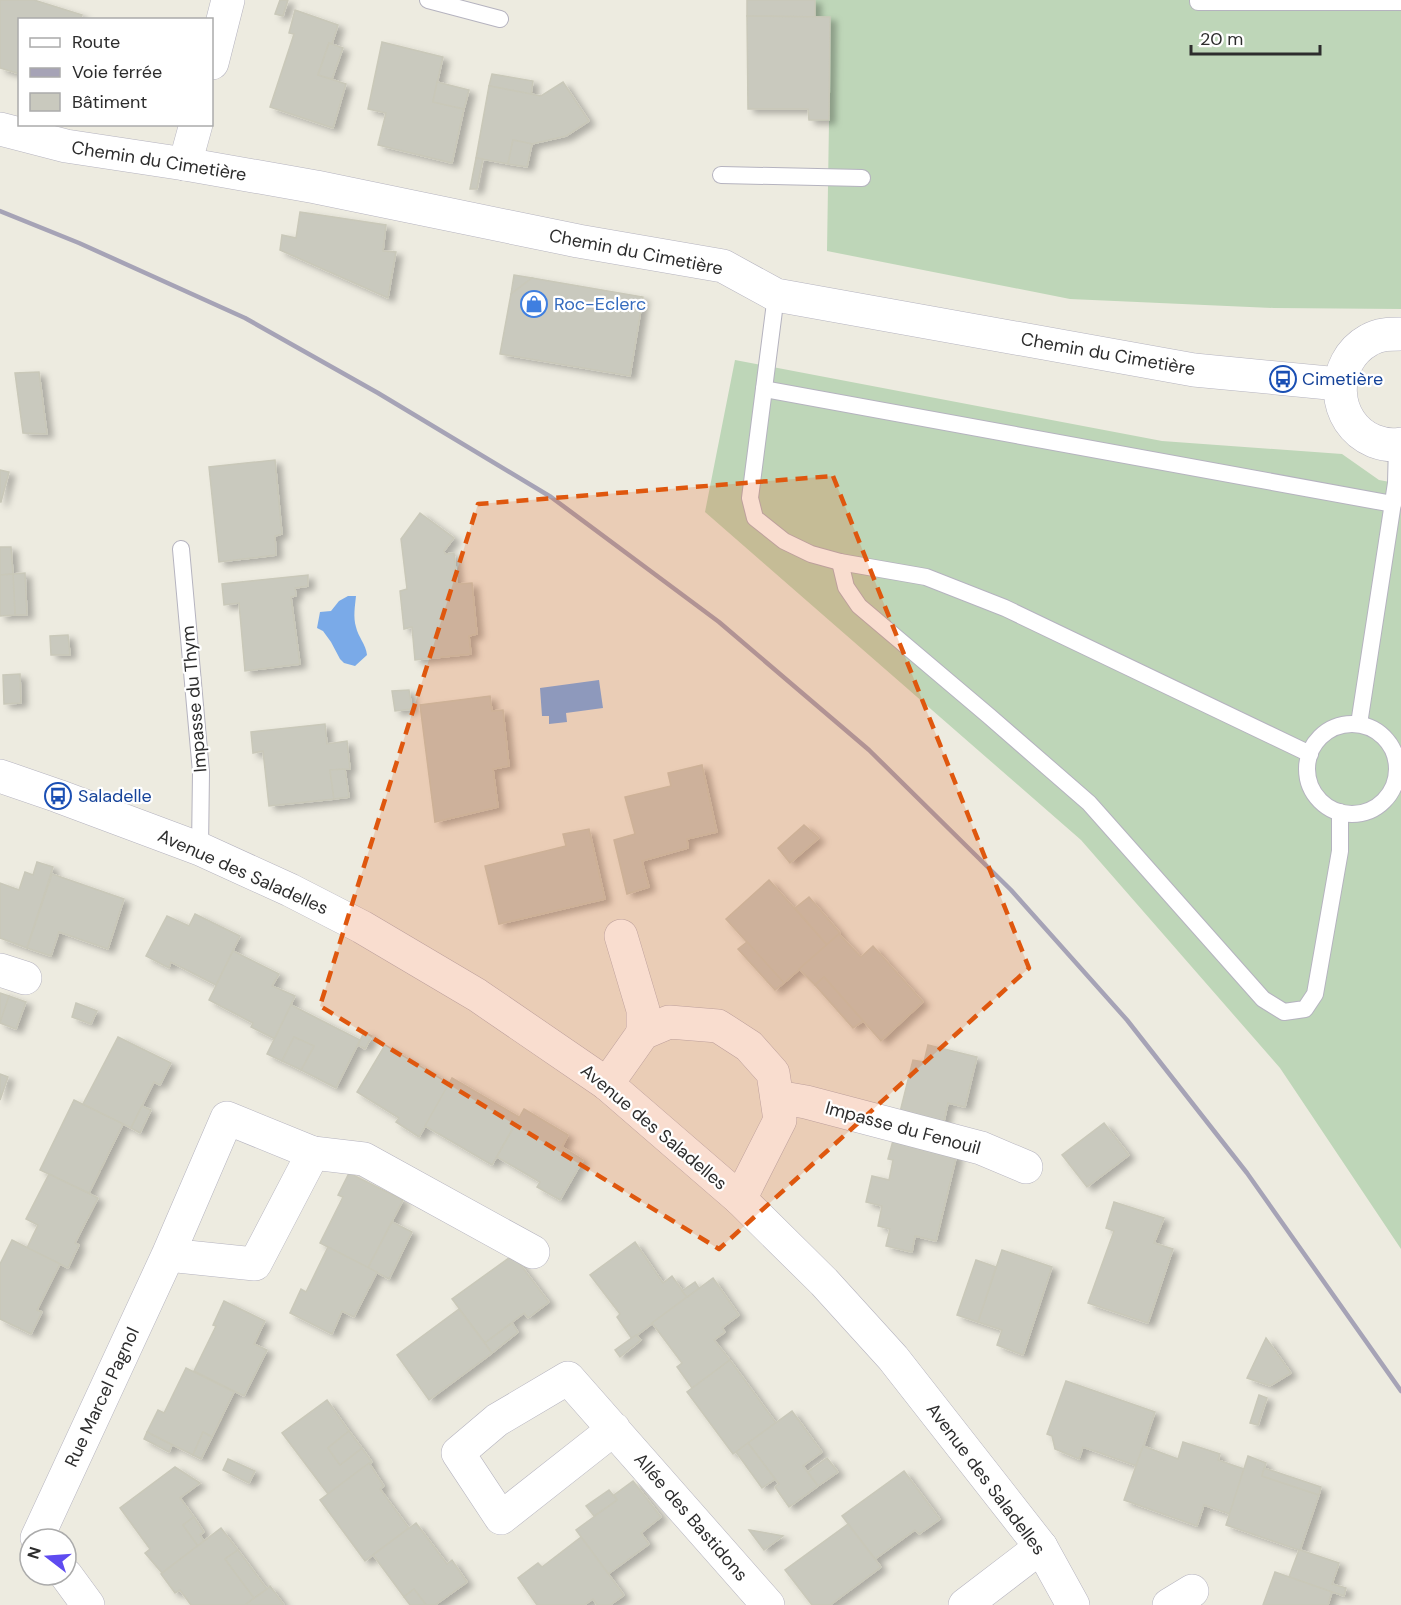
<svg xmlns="http://www.w3.org/2000/svg" width="1401" height="1605" font-family="'DM Sans',sans-serif">
  <style>
    .cemetery { fill: #bed6b8 }
    .water { fill: #7aaae8 }
    .building { fill: #c9c9be; stroke: #c9c8b9; stroke-width: 1.5; filter: url(#shadow) }
    .lines { fill: none; stroke-linecap: round; stroke-linejoin: round }
    .service-casing { stroke: #b5b3bf; stroke-width: 18 }
    .minor-casing { stroke: #b5b3bf; stroke-width: 34 }
    .service { stroke: #fff; stroke-width: 16 }
    .minor { stroke: #fff; stroke-width: 33 }
    .rail { stroke: #a6a3b6; stroke-width: 4.5 }
    .marked { fill: #df570e; fill-opacity: 0.2; stroke: #df570e; stroke-width: 4.5; stroke-dasharray: 12 8; stroke-linejoin: round }
    .labels { text-anchor: middle; stroke-width: 4.5; stroke-linejoin: round; paint-order: stroke }
    .street-label { font-size: 18px; fill: #2d2d2d; stroke: #fff }
    .shop-label { font-size: 18px; fill: #366cbe; stroke: #fff; text-anchor: start }
    .transit-label { font-size: 18px; fill: #164399; stroke: #fff; text-anchor: start }
  </style>
  <defs>
    <filter id="shadow"><feDropShadow dx="6" dy="4" stdDeviation="3" flood-color="#0004"/></filter>
  </defs>
  <rect width="100%" height="100%" fill="#edebe0"/>
  <g class="cemetery">
    <polygon points="747,0 1401,0 1401,309 1274,308 1070,299 827,251 829,121 809,120 808,109 748,109"/>
    <polygon points="735,360 1162,441 1342,454 1379,480 1401,484 1401,1249 1280,1068 1081,840 705,512"/>
  </g>
  <g class="water">
    <path d="M348,596H356C355,606 353,617 356,627C358,637 366,644 367,655L355,666L344,663L340,659L331,642L323,631L317,628L320,612L331,611L339,601Z"/>
    <polygon points="599,680 603,708 566,713 567,722 549,724 549,716 542,716 540,688"/>
  </g>
  <g class="building">
    <polygon points="0,0 34,0 82,15 80,20 20,20 20,74 0,68"/>
    <polygon points="280,0 288,0 283,16 275,14"/>
    <polygon points="747,0 815,0 815,17 747,16"/>
    <polygon points="295,10 338,25 332,44 329,43 318,75 346,84 333,128 270,107 294,34 289,33"/>
    <polygon points="747,16 830,17 829,120 809,120 808,109 748,109"/>
    <polygon points="382,42 443,57 433,102 464,109 452,163 378,145 386,113 368,109"/>
    <polygon points="329,43 343,48 332,79 318,75"/>
    <polygon points="492,74 533,81 531,94 489,86"/>
    <polygon points="437,82 469,90 464,109 433,102"/>
    <polygon points="563,82 589,121 566,136 532,144 513,140 508,164 476,158 489,86 541,96"/>
    <polygon points="513,140 532,144 527,167 508,164"/>
    <polygon points="476,158 483,159 477,189 470,189"/>
    <polygon points="300,212 386,225 383,251 396,252 388,298 280,250 282,235 296,238"/>
    <polygon points="514,275 532,278 511,294"/>
    <polygon points="532,278 643,297 630,376 500,354 511,294"/>
    <polygon points="39,372 47,434 23,433 15,373"/>
    <polygon points="275,460 282,534 275,536 276,555 219,562 209,467"/>
    <polygon points="0,470 9,472 1,502 0,502"/>
    <polygon points="420,513 454,538 444,551 445,554 454,553 457,584 472,583 477,634 469,636 471,654 415,660 412,627 404,629 400,591 407,589 401,539"/>
    <polygon points="0,547 11,547 13,574 0,575"/>
    <polygon points="25,573 27,615 15,615 13,574"/>
    <polygon points="13,574 15,615 0,616 0,575"/>
    <polygon points="308,575 308,586 295,588 296,596 291,597 300,664 245,671 239,603 224,605 222,584"/>
    <polygon points="68,635 70,655 51,655 50,636"/>
    <polygon points="20,674 21,703 4,704 3,675"/>
    <polygon points="409,690 412,709 395,711 392,691"/>
    <polygon points="490,696 492,711 503,710 509,766 493,769 498,807 435,822 420,705"/>
    <polygon points="325,724 327,744 347,741 350,769 330,770 334,799 269,806 263,751 253,753 251,732"/>
    <polygon points="702,765 717,832 687,839 688,848 642,861 649,887 627,894 614,840 635,834 625,797 671,786 668,773"/>
    <polygon points="345,769 349,797 334,799 330,770"/>
    <polygon points="804,825 819,838 790,863 778,848"/>
    <polygon points="589,829 605,899 499,924 485,866 566,846 563,834"/>
    <polygon points="37,862 53,867 27,948 0,938 0,883 19,890 25,872 33,875"/>
    <polygon points="52,874 124,899 108,949 59,932 51,956 27,948"/>
    <polygon points="769,880 827,945 784,983 726,919"/>
    <polygon points="809,897 840,933 827,945 795,908"/>
    <polygon points="195,914 240,936 216,985 171,962 169,968 146,956 167,916 189,926"/>
    <polygon points="839,934 861,957 873,946 923,1002 881,1041 824,977 815,985 799,969"/>
    <polygon points="747,942 784,983 775,990 738,949"/>
    <polygon points="233,951 279,974 272,986 295,996 275,1039 251,1027 253,1023 209,1000"/>
    <polygon points="824,977 863,1021 853,1028 815,985"/>
    <polygon points="0,993 9,996 0,1023"/>
    <polygon points="9,996 26,1002 16,1029 0,1023"/>
    <polygon points="76,1003 97,1011 91,1024 72,1017"/>
    <polygon points="291,1005 360,1040 336,1088 301,1070 314,1046 294,1037 282,1061 267,1054"/>
    <polygon points="364,1032 372,1036 365,1049 358,1045"/>
    <polygon points="118,1037 171,1063 160,1085 154,1082 131,1128 83,1104"/>
    <polygon points="294,1037 314,1046 301,1070 282,1061"/>
    <polygon points="385,1045 450,1084 419,1137 396,1122 399,1118 357,1092"/>
    <polygon points="928,1045 977,1057 965,1107 948,1103 943,1126 899,1116 913,1060 924,1062"/>
    <polygon points="0,1074 8,1077 0,1100"/>
    <polygon points="452,1078 519,1117 492,1165 425,1126"/>
    <polygon points="74,1100 123,1124 89,1193 40,1170"/>
    <polygon points="142,1106 151,1110 140,1133 131,1128"/>
    <polygon points="524,1109 568,1135 562,1147 583,1160 560,1200 537,1187 540,1182 497,1157"/>
    <polygon points="1104,1123 1129,1155 1087,1187 1062,1155"/>
    <polygon points="894,1137 957,1154 936,1241 915,1236 912,1252 886,1246 890,1229 878,1226 882,1206 866,1202 872,1176 889,1180 893,1160 888,1159"/>
    <polygon points="349,1173 403,1200 368,1268 320,1243 343,1197 338,1195"/>
    <polygon points="49,1174 98,1198 75,1243 79,1245 68,1268 27,1248 38,1225 26,1219"/>
    <polygon points="1114,1202 1164,1218 1154,1243 1173,1249 1148,1323 1088,1303 1114,1231 1106,1228"/>
    <polygon points="392,1222 412,1232 389,1279 368,1268"/>
    <polygon points="12,1240 60,1264 37,1310 42,1312 31,1334 0,1319 0,1264"/>
    <polygon points="635,1242 663,1283 672,1276 687,1297 632,1339 617,1317 620,1314 590,1275"/>
    <polygon points="328,1247 377,1272 354,1317 342,1311 332,1334 290,1313 301,1289 306,1292"/>
    <polygon points="1002,1250 1052,1267 1023,1355 997,1345 1002,1330 978,1322"/>
    <polygon points="513,1255 549,1302 528,1318 524,1313 485,1343 452,1299"/>
    <polygon points="976,1260 996,1267 978,1322 957,1315"/>
    <polygon points="713,1278 739,1315 722,1328 725,1332 714,1340 730,1360 692,1388 677,1367 682,1363 652,1323"/>
    <polygon points="695,1282 699,1288 687,1297 682,1291"/>
    <polygon points="224,1301 265,1321 254,1344 267,1350 244,1396 194,1371 216,1326 213,1325"/>
    <polygon points="459,1309 492,1353 429,1400 397,1355"/>
    <polygon points="512,1323 518,1332 492,1353 485,1343"/>
    <polygon points="636,1335 641,1340 620,1357 615,1350"/>
    <polygon points="1266,1338 1291,1373 1270,1386 1247,1378"/>
    <polygon points="730,1360 776,1423 733,1454 687,1392"/>
    <polygon points="186,1368 234,1392 212,1437 203,1432 193,1455 147,1432 158,1410 164,1413"/>
    <polygon points="1066,1381 1155,1412 1137,1466 1083,1447 1079,1459 1055,1449 1052,1436 1047,1434"/>
    <polygon points="1259,1395 1267,1398 1258,1425 1250,1423"/>
    <polygon points="327,1400 349,1431 328,1448 340,1465 362,1448 372,1462 328,1494 282,1433"/>
    <polygon points="792,1411 822,1452 803,1466 818,1486 789,1507 775,1487 779,1484 748,1443"/>
    <polygon points="349,1431 362,1448 340,1465 328,1448"/>
    <polygon points="147,1432 172,1445 169,1452 144,1439"/>
    <polygon points="203,1432 212,1437 201,1459 193,1455"/>
    <polygon points="1183,1442 1220,1454 1218,1460 1244,1469 1230,1514 1204,1505 1197,1526 1124,1500 1143,1446 1178,1459"/>
    <polygon points="748,1443 775,1479 762,1488 736,1452"/>
    <polygon points="1248,1456 1266,1463 1262,1476 1319,1495 1300,1550 1339,1563 1332,1584 1346,1588 1344,1596 1289,1577 1299,1550 1226,1525"/>
    <polygon points="827,1458 838,1472 818,1486 808,1472"/>
    <polygon points="228,1459 255,1471 249,1483 223,1470"/>
    <polygon points="369,1463 384,1486 380,1489 409,1528 365,1561 320,1500"/>
    <polygon points="175,1467 200,1483 180,1498 194,1517 183,1525 198,1546 162,1573 145,1553 150,1549 120,1508"/>
    <polygon points="1264,1468 1321,1487 1319,1495 1262,1476"/>
    <polygon points="904,1471 940,1519 919,1534 915,1530 875,1559 842,1516"/>
    <polygon points="633,1481 661,1517 641,1533 649,1544 608,1574 576,1530 617,1500 614,1495"/>
    <polygon points="609,1490 617,1500 594,1516 586,1506"/>
    <polygon points="194,1517 204,1532 200,1535 204,1541 198,1546 183,1525"/>
    <polygon points="416,1523 447,1564 452,1560 467,1582 435,1605 426,1605 414,1589 404,1597 373,1555"/>
    <polygon points="848,1524 881,1567 830,1605 812,1605 785,1570"/>
    <polygon points="221,1528 238,1550 225,1559 254,1598 245,1605 191,1605 180,1590 175,1593 161,1574"/>
    <polygon points="749,1530 750,1530 783,1536 764,1550"/>
    <polygon points="581,1537 624,1595 610,1605 597,1605 593,1599 584,1605 537,1605 518,1578 538,1563 542,1567"/>
    <polygon points="238,1550 267,1589 254,1598 225,1559"/>
    <polygon points="1275,1572 1332,1592 1328,1605 1263,1605"/>
    <polygon points="270,1586 284,1605 245,1605 267,1589"/>
    <polygon points="414,1589 426,1605 410,1605 404,1597"/>
  </g>
  <g class="lines">
    <defs>
      <g id="service">
        <polyline points="428,0 500,19"/>
        <polyline points="1198,0 1198,2 1401,2"/>
        <polyline points="721,175 862,178"/>
        <polyline points="776,295 750,498 755,518 784,541 811,554 840,562 926,577 1005,608 1310,754"/>
        <polyline points="764,389 1393,504"/>
        <polyline points="181,549 201,772 200,849"/>
        <polyline points="840,562 846,587 859,606 989,716 1089,803 1263,999 1284,1012 1305,1009 1315,994 1340,851 1340,812"/>
        <polyline points="1359,724 1396,483 1397,445"/>
        <circle cx="1352" cy="769" r="45"/>
      </g>
      <g id="minor">
        <polyline points="212,63 228,0"/>
        <polyline points="0,129 66,146 185,164 316,187 578,241 723,266 776,295 1194,370 1339,384"/>
        <polyline points="185,164 196,124"/>
        <path d="M1401,334C1390,334 1379,334 1369,340C1329,362 1331,423 1374,441C1382,444 1392,446 1401,444"/>
        <polyline points="0,776 58,796 200,849 290,890 362,927 477,995 607,1084 740,1199 824,1282 893,1358 1041,1547 1073,1605"/>
        <polyline points="621,936 643,1010 643,1033"/>
        <polyline points="0,970 25,978"/>
        <polyline points="607,1084 643,1033 669,1022 718,1026 749,1046 773,1073 780,1120 740,1199"/>
        <polyline points="777,1097 806,1102 981,1148 1026,1167"/>
        <polyline points="313,1153 364,1159 533,1252"/>
        <polyline points="614,1429 501,1518 458,1453 497,1420 568,1378 768,1605"/>
        <polyline points="38,1539 37,1538 168,1255 227,1118 313,1153 255,1264 168,1255"/>
        <polyline points="66,1575 88,1605"/>
        <polyline points="965,1605 1041,1547"/>
        <polyline points="1169,1605 1192,1591"/>
      </g>
    </defs>
    <use href="#service" class="service-casing"/>
    <use href="#minor" class="minor-casing"/>
    <use href="#service" class="service"/>
    <use href="#minor" class="minor"/>
    <polyline class="rail" points="0,211 79,243 245,318 378,393 551,497 719,622 869,750 1011,890 1127,1020 1247,1173 1401,1391"/>
  </g>
  <path class="marked" d="M833,476L1029,968L719,1249L320,1006L478,504Z"/>
  <defs>
    <symbol id="shop-ring" viewBox="-11 -11 22 22"><circle r="9.5" fill="#fff" stroke="#3f7fe0" stroke-width="1.5"/><path d="M-5-2.5h2.3a2.7 3.5 0 0 1 5.4 0H5L5.5 6h-11ZM-1.5-2.5h3a1.5 2.3 0 0 0-3 0Z" fill="#3f7fe0"/></symbol>
    <symbol id="bus-ring" viewBox="-11 -11 22 22"><circle r="9.5" fill="#fff" stroke="#1a4fb4" stroke-width="1.5"/><path d="M-5-6H5V4H4V6H2V4H-2V6H-4V4H-5ZM-3.5-4V0h7V-4ZM-3.5 1.2v1.5H-2V1.2ZM2 1.2v1.5H3.5V1.2Z" fill="#1a4fb4"/></symbol>
  </defs>
  <g fill-rule="evenodd">
    <use href="#shop-ring" x="519" y="289" width="30" height="30"/>
    <use href="#bus-ring" x="1268" y="364" width="30" height="30"/>
    <use href="#bus-ring" x="43" y="781" width="30" height="30"/>
  </g>
  <g class="labels">
    <g class="street-label">
      <text transform="translate(159 161) rotate(9)" y="6">Chemin du Cimetière</text>
      <text transform="translate(636 252) rotate(11)" y="6">Chemin du Cimetière</text>
      <text transform="translate(1108 354) rotate(10)" y="6">Chemin du Cimetière</text>
      <text transform="translate(194 699) rotate(-95)" y="6">Impasse du Thym</text>
      <text transform="translate(243 872) rotate(24)" y="6">Avenue des Saladelles</text>
      <text transform="translate(654 1127) rotate(40)" y="6">Avenue des Saladelles</text>
      <text transform="translate(903 1128) rotate(15)" y="6">Impasse du Fenouil</text>
      <text transform="translate(102 1397) rotate(-65)" y="6">Rue Marcel Pagnol</text>
      <text transform="translate(986 1479) rotate(53)" y="6">Avenue des Saladelles</text>
      <text transform="translate(691 1517) rotate(49)" y="6">Allée des Bastidons</text>
    </g>
    <g class="shop-label">
      <text x="554" y="310">Roc-Eclerc</text>
    </g>
    <g class="transit-label">
      <text x="1302" y="385">Cimetière</text>
      <text x="78" y="802">Saladelle</text>
    </g>
  </g>
  <rect x="18" y="18" width="195" height="108" fill="#ffffff" stroke="#ababab" stroke-width="1.5"/>
  <rect x="30" y="38" width="30" height="9" fill="#ffffff" stroke="#ababab" stroke-width="1.5"/>
  <text x="72" y="48" font-size="18" fill="#2d2d2d">Route</text>
  <rect x="30" y="68" width="30" height="9" fill="#a6a3b6" stroke="#ababab" stroke-width="1.5"/>
  <text x="72" y="78" font-size="18" fill="#2d2d2d">Voie ferrée</text>
  <rect x="30" y="93" width="30" height="18" fill="#c9c9be" stroke="#ababab" stroke-width="1.5"/>
  <text x="72" y="108" font-size="18" fill="#2d2d2d">Bâtiment</text>
  <g transform="translate(48 1557) rotate(287)"><circle r="28" fill="#ffffff" stroke="#ababab" stroke-width="1.5"/>
  <path d="M0-4.5L10 22L0 15L-10 22Z" fill="#5e4bf0"/>
  <text y="-9" font-size="16" font-weight="bold" text-anchor="middle" fill="#2d2d2d">N</text>
  </g>
  <path d="M1191 45v9h129v-9" fill="none" stroke="#2d2d2d" stroke-width="3"/>
  <text x="1200" y="45" font-size="18" fill="#2d2d2d" stroke="#ffffff" stroke-width="4.5" paint-order="stroke">20 m</text>
</svg>
